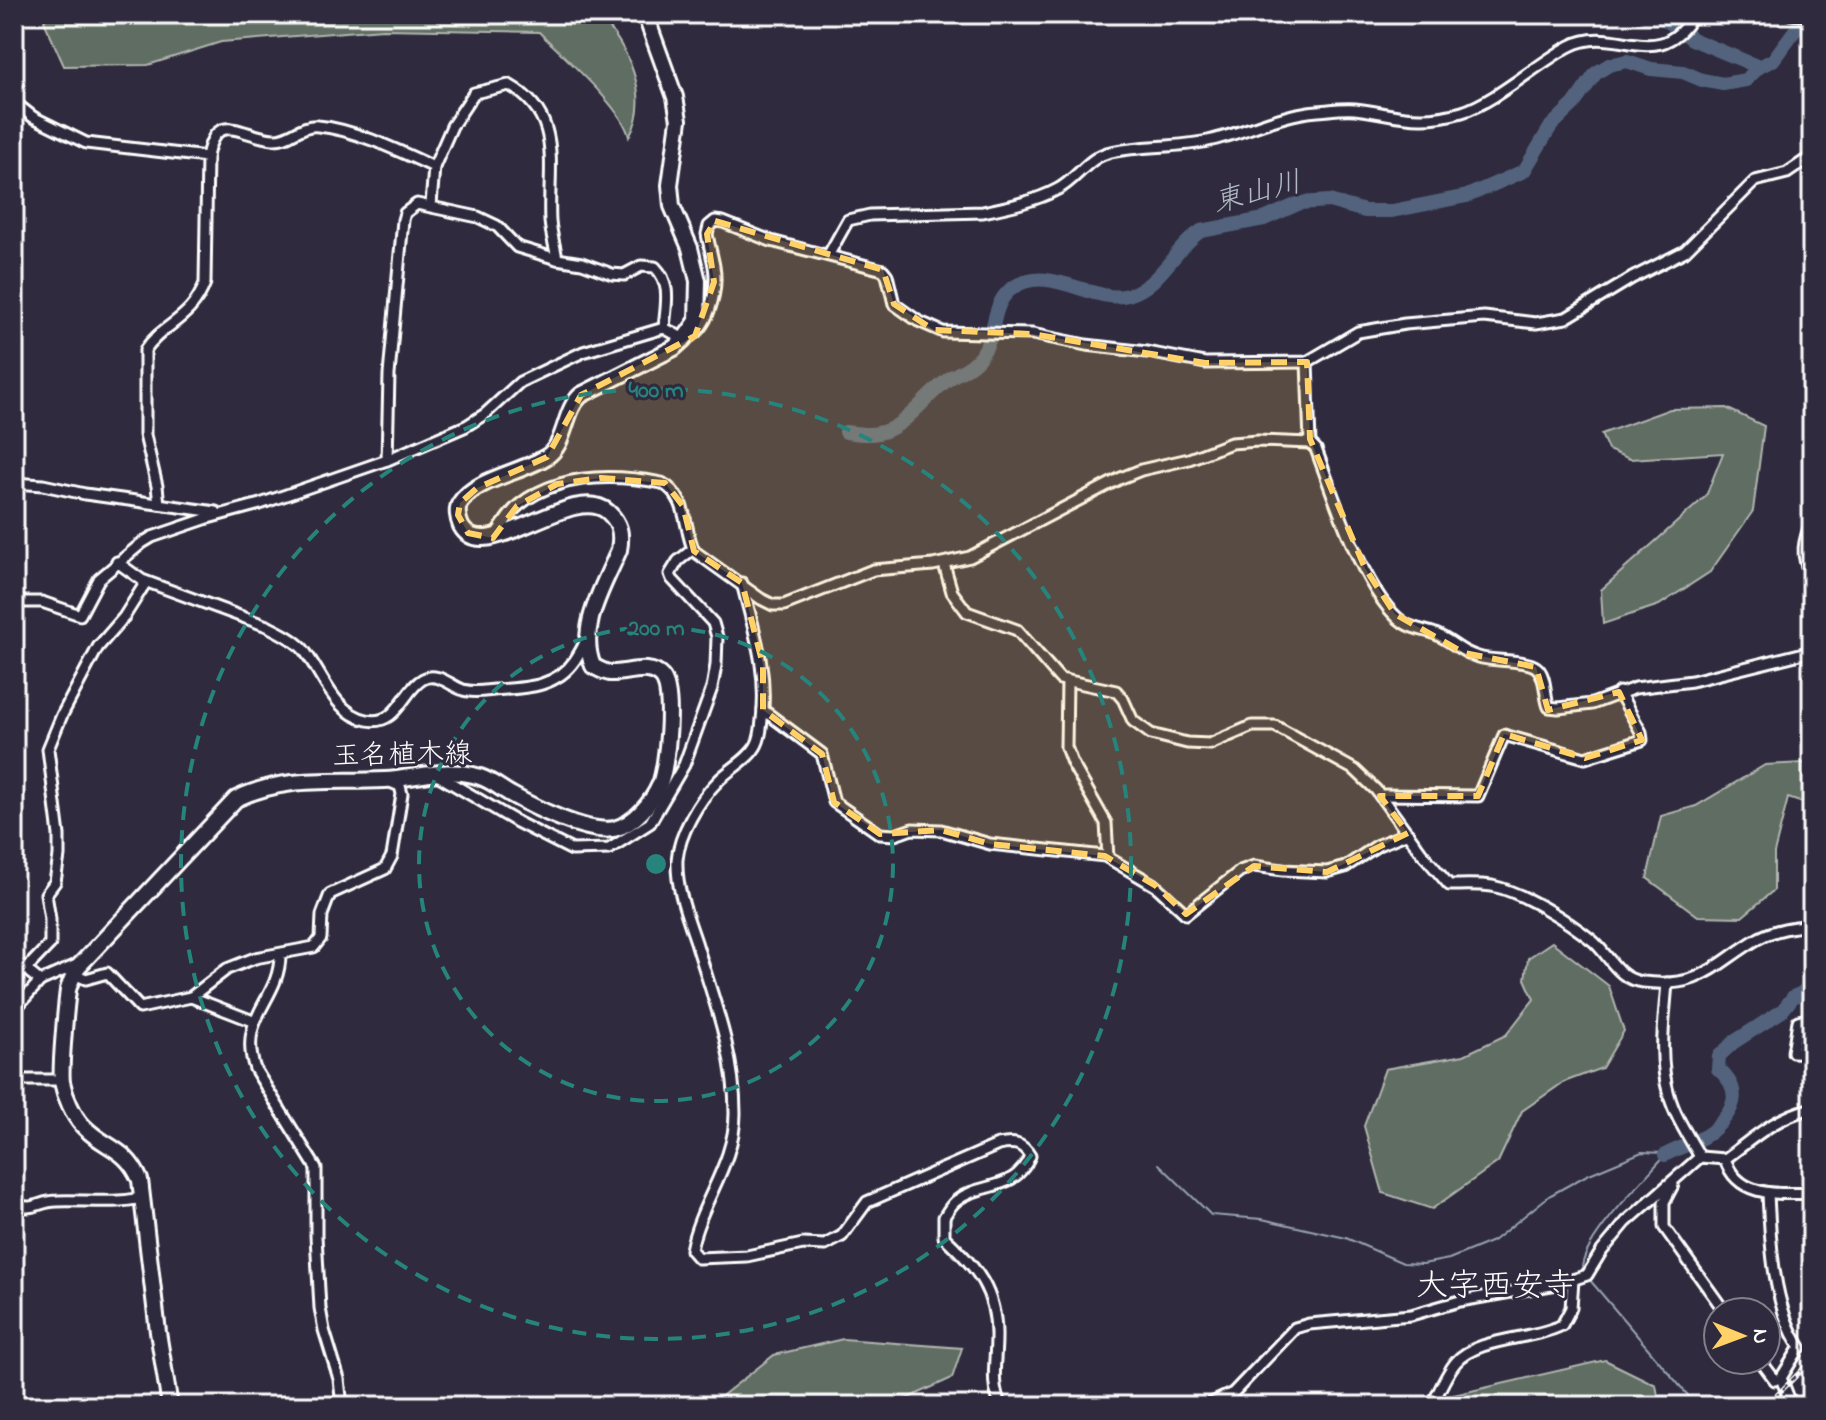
<svg xmlns="http://www.w3.org/2000/svg" width="1826" height="1420" font-family="'Indie Flower','Klee One',sans-serif">
  <style>
    .green { fill: #616d62; stroke: #b0b6b0; stroke-width: 2 }
    .lines { fill: none; stroke-linecap: round; stroke-linejoin: round }
    .stream { stroke: #97a2b1; stroke-width: 2 }
    .river { stroke: #52647d; stroke-width: 14 }
    .minor-casing { stroke: #fff; stroke-width: 15 }
    .secondary-casing { stroke: #fff; stroke-width: 20 }
    .minor { stroke: #2f2a3d; stroke-width: 9 }
    .secondary { stroke: #2f2a3d; stroke-width: 14 }
    .rail-casing { stroke: #fff; stroke-width: 5 }
    .rail { stroke: #2f2a3d; stroke-width: 2; stroke-dasharray: 6; stroke-linecap: butt }
    .marked { fill: #ffd166; fill-opacity: 0.2; stroke: #ffd166; stroke-width: 6; stroke-dasharray: 16 10; stroke-linejoin: round }
    .ring { fill: none; stroke: #27847c; stroke-width: 4; stroke-dasharray: 14 10 }
    .labels { text-anchor: middle; stroke-width: 6; stroke-linejoin: round; paint-order: stroke }
    .street-label { font-size: 28px; fill: #fff; stroke: #2f2a3d }
    .water-label { font-size: 30px; font-style: italic; fill: #b1b9c4; stroke: #2f2a3d }
    .quarter-label { font-size: 32px; fill: #fff; stroke: #2f2a3d }
    .centre { fill: #27847c; stroke: #2f2a3d; stroke-width: 4 }
    .ring-label { font-size: 24px; text-anchor: middle; font-weight: bold; fill: #27847c; stroke: #2f2a3d; stroke-width: 6; stroke-linejoin: round; paint-order: stroke }
  </style>
  <rect width="100%" height="100%" fill="#2f2a3d"/>
  <filter id="ink" filterUnits="userSpaceOnUse"><feTurbulence type="fractalNoise" baseFrequency=".0125" numOctaves="2"/><feDisplacementMap in="SourceGraphic" scale="16" xChannelSelector="R" yChannelSelector="G"/><feConvolveMatrix kernelMatrix="1 2 1 2 8 2 1 2 1" color-interpolation-filters="sRGB"/></filter>
  <g filter="url(#ink)">
    <g class="green">
      <path d="M48,14H598C627,46 653,96 629,137C624,109 561,54 539,32L383,29L221,42L148,65L64,66L44,21Z"/>
      <polygon points="1726,408 1764,426 1753,511 1710,572 1659,605 1603,624 1601,590 1706,496 1723,453 1630,459 1608,450 1601,434 1670,409"/>
      <polygon points="1805,763 1812,765 1812,806 1788,798 1774,853 1774,890 1742,917 1698,916 1647,878 1661,816 1696,806 1765,765"/>
      <polygon points="1552,942 1609,986 1624,1031 1602,1068 1564,1082 1522,1111 1498,1162 1432,1209 1383,1193 1364,1126 1385,1069 1464,1055 1506,1035 1534,999 1525,979 1528,958"/>
      <polygon points="843,1339 962,1348 952,1378 891,1406 709,1406 774,1355"/>
      <polygon points="1605,1360 1656,1385 1660,1406 1406,1406"/>
    </g>
    <g class="lines">
      <g class="stream">
        <path d="M1159,1164L1211,1215L1262,1219L1346,1238L1403,1263L1423,1264L1449,1259L1493,1241L1549,1196L1587,1175L1642,1152L1663,1153L1665,1155C1646,1178 1579,1243 1582,1271"/>
        <polyline points="1589,1279 1697,1406"/>
      </g>
      <g class="river">
        <polyline points="1658,14 1692,39 1759,67"/>
        <path d="M846,432C861,434 874,436 888,430C910,421 931,390 953,376C964,370 975,365 982,354C997,334 990,306 1011,289C1048,261 1093,305 1128,295C1161,286 1174,248 1201,231L1264,219L1300,203L1329,201L1365,211H1392L1467,196L1524,171L1551,126L1574,104L1596,73L1609,65L1627,61L1651,69L1683,72L1702,80L1723,84L1746,80L1759,67L1773,60L1807,14"/>
        <path d="M1665,1155C1679,1147 1699,1142 1711,1132C1735,1111 1744,1091 1718,1069L1719,1056L1734,1042L1782,1011L1793,997L1802,993L1812,982"/>
      </g>
      <defs>
        <g id="minor">
          <polyline points="1790,14 1812,16"/>
          <polyline points="14,102 33,117 86,143 207,157"/>
          <path d="M434,167L452,126L474,93L509,85C565,116 547,169 550,221C551,234 555,246 557,259"/>
          <path d="M829,254L848,220L870,215L983,212C1007,207 1036,201 1058,189C1077,179 1089,156 1111,152C1143,145 1176,148 1208,141C1245,133 1279,114 1318,111C1330,110 1343,108 1355,109C1397,114 1417,125 1462,112C1495,102 1538,63 1570,46C1617,22 1658,75 1694,14"/>
          <path d="M1307,362L1310,443L1316,449C1333,494 1364,596 1404,623C1413,629 1424,630 1433,633C1452,640 1460,653 1482,658C1495,661 1527,660 1536,667C1547,675 1544,696 1549,707L1558,708L1592,704L1635,688L1692,681L1812,651"/>
          <path d="M387,460L389,375L403,220L405,213L417,204L478,217L497,226L517,247L557,259L582,263L612,274L624,275L641,266L655,267C672,284 666,305 664,328"/>
          <polyline points="14,483 43,485 85,494 216,512"/>
          <path d="M159,504L157,486L145,435V350C163,323 191,321 205,283L207,157C216,109 241,136 273,139C291,140 300,124 318,126C354,129 401,152 434,167L431,205"/>
          <path d="M1812,520C1804,540 1799,556 1812,576"/>
          <path d="M496,534C503,525 510,512 519,505C559,473 614,474 662,483C689,498 683,527 694,551L761,599L773,605H784L873,570L933,565L970,557L1121,478L1141,470L1189,459L1231,443L1258,441L1310,443"/>
          <path d="M117,562L142,580L267,626C279,632 294,639 303,649C322,672 333,713 367,720C398,726 403,690 423,679C437,671 451,686 463,690C473,693 484,691 494,690C525,688 556,688 575,660C580,652 584,647 586,638"/>
          <path d="M944,564L952,592L967,612L1017,630L1060,679L1116,691L1123,699L1133,721L1151,734L1187,743L1210,744L1252,726H1275L1355,770L1376,790L1421,852L1449,885C1463,885 1478,884 1492,886C1523,892 1568,921 1593,941C1610,956 1618,980 1643,982C1703,989 1714,964 1759,938C1776,929 1793,927 1812,925"/>
          <path d="M742,583C754,631 768,670 762,720C761,728 761,736 757,744C750,759 729,769 718,781C699,800 679,834 677,860C676,889 687,915 696,942C713,998 735,1054 735,1113C735,1164 700,1202 691,1250L698,1258L747,1256L803,1244L825,1245L842,1236L867,1202L998,1145C1013,1142 1022,1142 1030,1156C1015,1193 981,1181 956,1201C951,1205 947,1212 944,1217V1237C977,1267 997,1292 996,1338C996,1362 990,1384 1001,1406"/>
          <path d="M14,602H42L80,615L99,579L142,543L152,537L208,518L260,504L387,460L466,426L485,414L520,382L583,352L664,328L684,339C709,331 718,290 714,266C712,255 709,245 707,234L709,226L715,221L723,222L771,241L883,270L887,275L894,304L918,321L943,332L1032,334L1086,345L1147,352L1205,363L1307,362L1358,332L1405,324L1484,317L1536,323L1566,318L1632,278L1685,251L1755,181L1787,173L1812,156"/>
          <polyline points="1067,681 1066,747 1072,763 1106,823 1108,858"/>
          <polyline points="763,710 822,754 834,802 880,834 895,835 912,829 941,830 990,844 1105,856 1156,886 1186,914 1240,871 1254,866 1283,870 1327,872 1345,867 1378,845 1408,833"/>
          <polyline points="434,773 517,822 572,850 609,849 650,823 684,765 712,688 716,665 717,637 713,623 672,579 670,574 678,561 693,549"/>
          <polyline points="1380,795 1478,796 1504,735 1585,758 1642,740 1641,732 1619,692"/>
          <path d="M280,955C280,1000 237,1017 255,1069L316,1168V1236L320,1308L324,1330L339,1379L342,1406"/>
          <polyline points="14,960 40,981 74,966 78,967"/>
          <polyline points="26,969 50,944 50,919 46,894 55,882 59,856 59,835 48,749 62,715 98,647 124,617 146,582"/>
          <polyline points="74,974 86,979 107,973 140,1008 191,997"/>
          <path d="M1667,983C1664,1021 1658,1058 1669,1095C1675,1117 1689,1137 1700,1157"/>
          <polyline points="14,1010 40,981"/>
          <polyline points="1812,1018 1798,1021 1793,1052 1812,1053"/>
          <polyline points="253,1021 191,997 227,969 255,958 314,947 321,938 322,915 330,894 385,869 392,856 402,794 400,786 388,781"/>
          <polyline points="14,1080 62,1080"/>
          <path d="M1725,1159C1737,1198 1778,1194 1812,1193"/>
          <polyline points="1673,1185 1664,1202 1664,1227 1725,1312"/>
          <path d="M1768,1193C1770,1239 1773,1308 1800,1347L1781,1378L1792,1406"/>
          <path d="M14,1204C36,1212 38,1201 57,1201C86,1200 113,1204 142,1198"/>
          <polyline points="1760,1360 1775,1380"/>
          <path d="M1205,1406L1233,1393L1295,1328L1309,1324L1411,1315L1460,1301L1563,1283L1587,1275L1601,1252L1626,1222L1700,1157L1725,1159C1755,1137 1774,1118 1812,1108"/>
          <path d="M1432,1406C1439,1391 1446,1374 1456,1362C1477,1337 1534,1340 1562,1325L1571,1308L1573,1280"/>
        </g>
        <path id="secondary" d="M170,1406L158,1332L140,1180C126,1147 105,1149 83,1126C73,1115 65,1097 62,1082C60,1068 66,1006 68,990C70,982 74,974 78,967L236,799C286,775 332,783 385,780C417,778 449,766 480,777C492,781 501,789 512,795C535,808 588,834 614,829C635,824 652,802 660,784C667,766 675,691 662,677C650,663 625,674 610,673C603,672 599,669 593,666C577,627 604,586 619,550C622,534 620,523 608,512C573,481 484,569 461,526C458,519 456,509 460,503C475,479 523,472 546,457C567,444 563,411 581,395L674,348L684,339L697,321L698,281L690,248L672,206L670,185L679,120L675,97L645,14"/>
      </defs>
      <use href="#minor" class="minor-casing"/>
      <use href="#secondary" class="secondary-casing"/>
      <use href="#minor" class="minor"/>
      <use href="#secondary" class="secondary"/>
      <defs>
        <polyline id="rail" points="1766,1406 1812,1360"/>
      </defs>
      <use href="#rail" class="rail-casing"/>
      <use href="#rail" class="rail"/>
    </g>
  </g>
  <path class="marked" d="M715,221L883,270L894,304L934,330L1032,334L1205,363L1307,362L1310,439L1365,568L1395,614L1464,653L1536,667L1548,710L1619,692L1642,740L1585,758L1504,734L1478,796H1380L1408,833L1327,872L1254,866L1186,914L1156,886L1105,856L990,844L941,830L880,834L834,802L822,754L763,710V665L742,583L694,551L683,506L665,483L601,478L557,484L517,506L493,538L468,533L458,515L460,503L477,488L547,457L581,395L695,336L714,282L707,234Z"/>
  <g class="ring">
    <circle cx="656" cy="864" r="237"/>
    <circle cx="656" cy="864" r="475"/>
  </g>
  <g class="labels">
    <g class="street-label">
      <text transform="translate(402 753) rotate(-1)" y="10">玉名植木線</text>
    </g>
    <g class="water-label">
      <text transform="translate(1257 191) rotate(-14)" y="10">東山川</text>
    </g>
    <g class="quarter-label">
      <text x="1496" y="1295">大字西安寺</text>
    </g>
  </g>
  <circle cx="656" cy="864" r="12" class="centre"/>
  <g class="ring-label">
    <text x="656" y="397">400 m</text>
    <text x="656" y="635">200 m</text>
  </g>
  <rect width="1826" height="1420" fill="none" stroke="#2f2a3d" stroke-width="48"/>
  <rect x="24" y="24" width="1778" height="1372" fill="none" stroke="#fff" stroke-width="3" filter="url(#ink)"/>
  <g transform="translate(1742 1336) rotate(91)"><circle r="38" fill="#2f2a3d" stroke="#827f8b" stroke-width="2"/>
  <path d="M0-6L14 30L0 20L-14 30Z" fill="#ffd166"/>
  <text y="-12" font-size="22" font-weight="bold" text-anchor="middle" fill="#ffffff">N</text>
  </g>
</svg>
